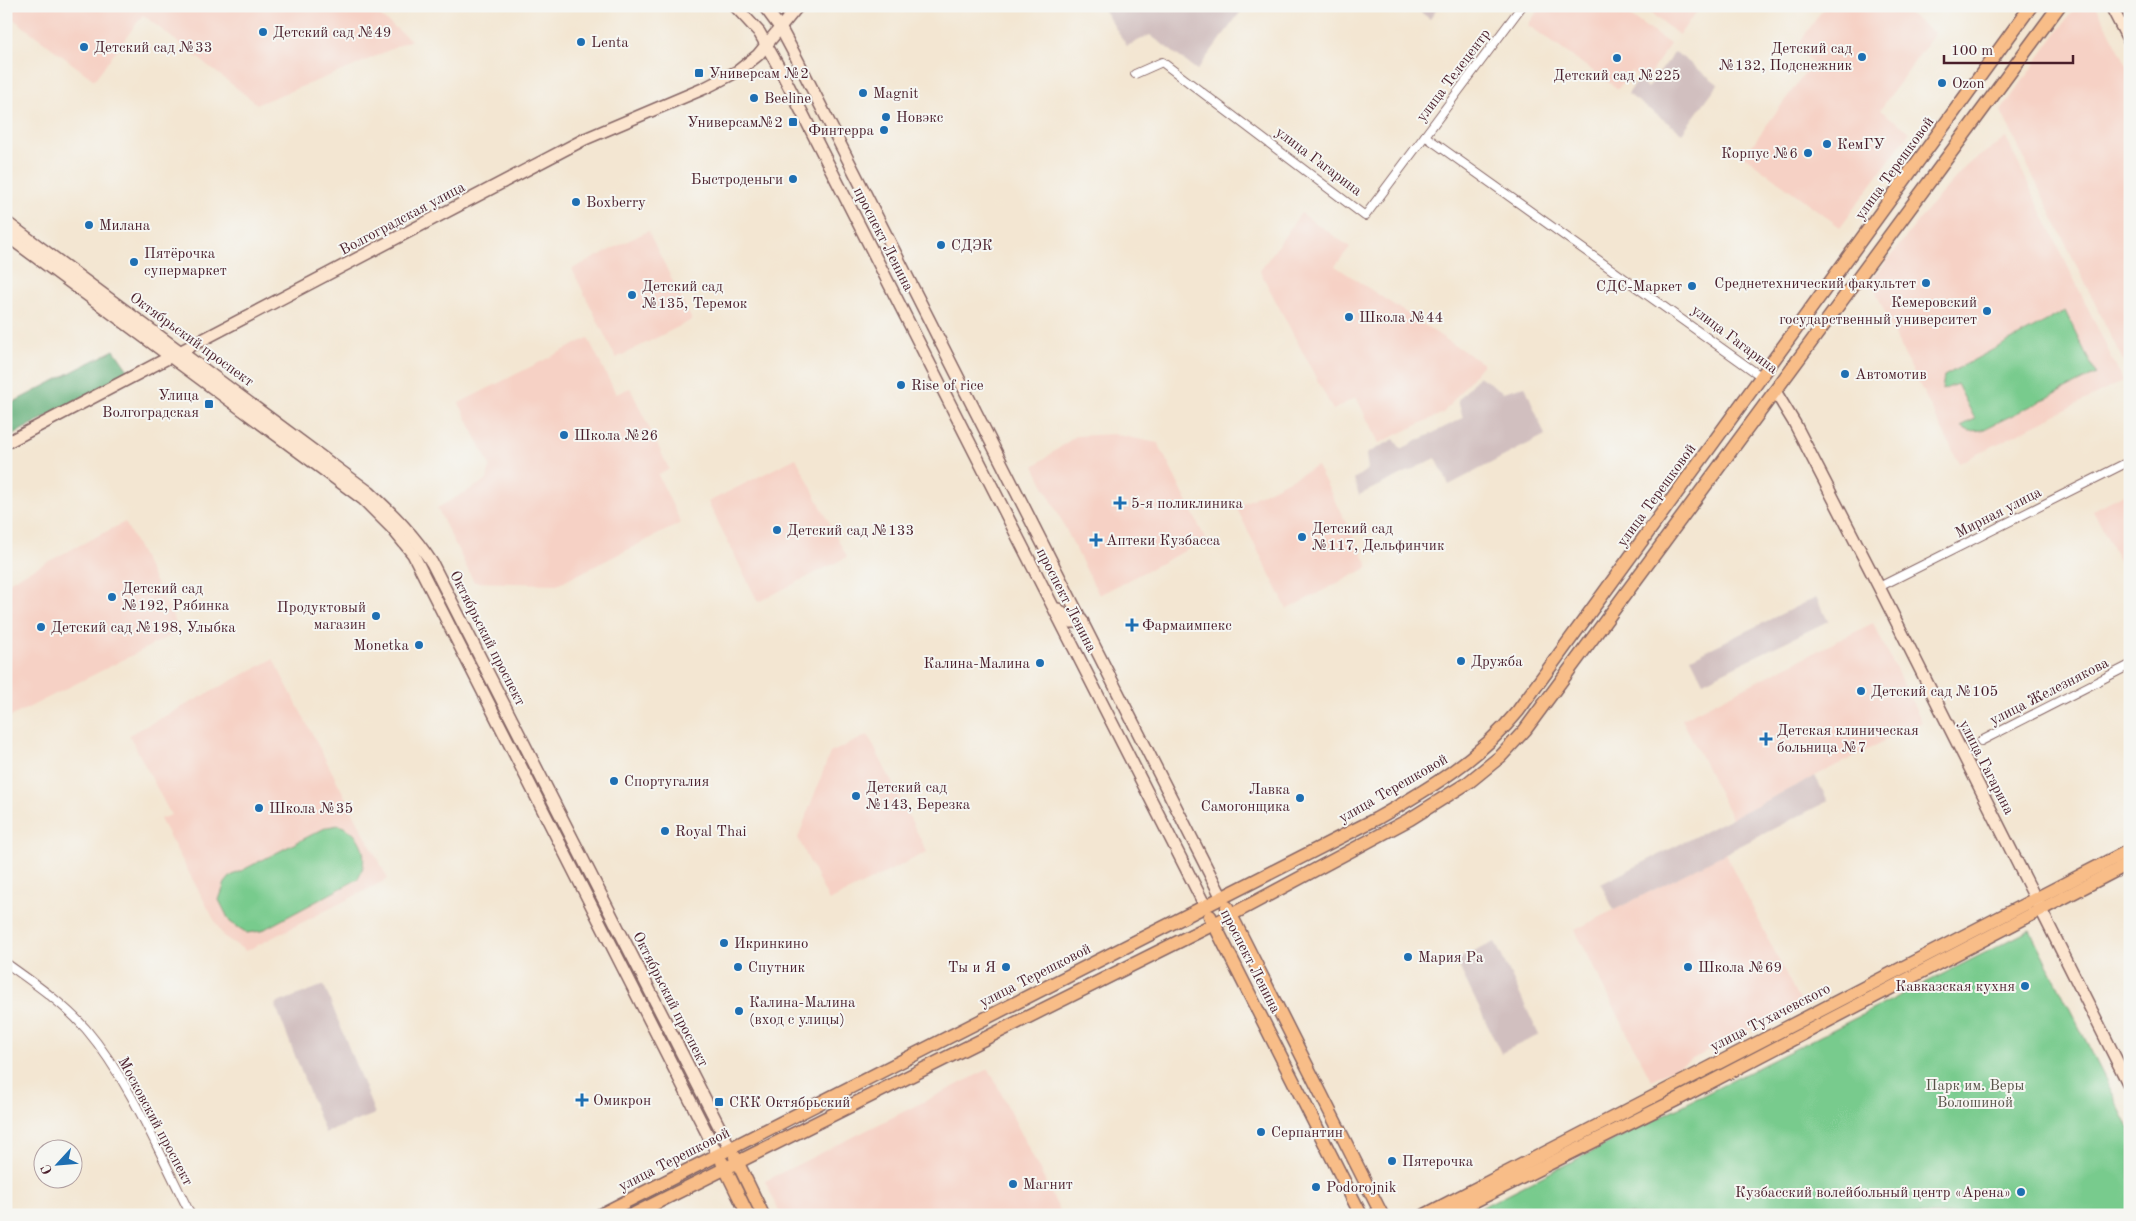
<svg xmlns="http://www.w3.org/2000/svg" width="2136" height="1221" font-family="'Old Standard TT',serif">
  <style>
    .built { fill: #f6d1c5 }
    .industrial { fill: #d1bfbf }
    .green { fill: #78cb8d; stroke: #61755c }
    .forest { fill: #62af78; stroke: #566752 }
    .lines { fill: none; stroke-linecap: round; stroke-linejoin: round }
    .street-casing { stroke: #856565; stroke-width: 10 }
    .secondary-casing { stroke: #856565; stroke-width: 14 }
    .primary-casing { stroke: #856565; stroke-width: 15 }
    .street { stroke: #fff; stroke-width: 8 }
    .secondary { stroke: #fce5cf; stroke-width: 11 }
    .primary { stroke: #f8bd88; stroke-width: 12 }
    .tram { stroke: #4a1f2b; stroke-width: 1 }
    .poi-dot { fill: #1f6fb2; stroke: #f6f6f2; stroke-width: 2 }
    .labels { text-anchor: middle; stroke-width: 4; stroke-linejoin: round; paint-order: stroke }
    .poi-label { font-size: 15px; fill: #4a1f2b; stroke: #f6f6f2; text-anchor: start }
    .street-label { font-size: 15px; fill: #4a1f2b; stroke: #f6f6f2 }
    .park-label { font-size: 15px; fill: #585348; stroke: #f6f6f2 }
  </style>
  <rect width="100%" height="100%" fill="#f6f6f2"/>
  <filter id="ink" filterUnits="userSpaceOnUse"><feTurbulence type="fractalNoise" baseFrequency=".02" numOctaves="2"/><feDisplacementMap in="SourceGraphic" scale="10" xChannelSelector="R" yChannelSelector="G"/><feConvolveMatrix kernelMatrix="1 2 1 2 8 2 1 2 1" color-interpolation-filters="sRGB"/></filter>
  <filter id="wash" filterUnits="userSpaceOnUse"><feTurbulence type="fractalNoise" baseFrequency=".0096" numOctaves="4" result="noise"/><feDisplacementMap in="SourceGraphic" scale="20" xChannelSelector="R" yChannelSelector="G"/><feGaussianBlur stdDeviation="1.12" result="paint"/><feColorMatrix in="noise" values="0 0 0 0 0 0 0 0 0 0 0 0 0 0 0 0 0 1.4 0 .05"/><feComposite in="paint" operator="in"/></filter>
  <g filter="url(#wash)">
    <rect width="100%" height="100%" fill="#f3e6d2"/>
    <g class="built">
      <polygon points="15,6 367,6 411,40 352,67 257,104 143,15 94,80 8,15"/>
      <polygon points="1541,6 1616,6 1670,44 1645,81 1631,71 1618,89 1528,25"/>
      <polygon points="1641,6 1701,6 1679,35"/>
      <polygon points="1825,6 1898,6 1935,33 1880,110 1910,132 1840,227 1744,156 1813,62 1795,49"/>
      <polygon points="2076,6 2096,6 2130,71 2130,375 2001,111"/>
      <polygon points="2006,138 2123,381 1959,463 1898,342 1871,281 1932,204 1967,165"/>
      <polygon points="1301,213 1350,247 1335,266 1483,364 1443,413 1379,443 1356,397 1333,410 1260,271"/>
      <polygon points="648,231 692,320 616,358 572,269"/>
      <polygon points="588,338 616,394 630,388 669,469 658,475 681,523 559,584 474,582 437,508 487,480 490,466 459,403"/>
      <polygon points="1113,434 1158,443 1206,540 1099,595 1034,466 1076,436"/>
      <polygon points="796,458 847,557 758,602 708,502"/>
      <polygon points="1317,466 1369,567 1287,609 1236,507"/>
      <polygon points="2130,491 2130,582 2093,510"/>
      <polygon points="125,522 180,631 6,719 6,583"/>
      <polygon points="1873,623 1922,722 1732,818 1682,719"/>
      <polygon points="273,659 388,879 246,951 223,936 160,819 171,815 129,735"/>
      <polygon points="868,735 927,852 829,901 798,838 830,753"/>
      <polygon points="1725,853 1801,1004 1651,1080 1575,930"/>
      <polygon points="989,1069 1062,1215 781,1215 765,1181"/>
    </g>
    <g class="industrial">
      <polygon points="1101,6 1245,6 1197,70 1150,35 1127,46"/>
      <polygon points="1412,6 1439,6 1430,19"/>
      <polygon points="1675,52 1718,84 1682,133 1628,94 1638,80 1648,88"/>
      <polygon points="1479,376 1503,392 1525,386 1545,435 1449,485 1436,458 1359,495 1354,479 1368,469 1366,454 1394,439 1401,449 1463,418 1458,400"/>
      <polygon points="1816,597 1828,621 1703,682 1691,658"/>
      <polygon points="1815,776 1828,801 1614,910 1601,884"/>
      <polygon points="1495,942 1539,1035 1501,1053 1456,960"/>
      <polygon points="324,985 375,1114 325,1133 275,1004"/>
    </g>
    <g class="green">
      <polygon points="2065,311 2096,374 1982,430 1969,431 1961,426 1975,419 1957,384 1942,390 1944,376"/>
      <path d="M339,825C363,833 370,858 358,879L261,931L247,933L230,922L219,900L225,883L231,876L327,827Z"/>
      <polygon points="2030,930 2130,1128 2130,1215 1466,1215"/>
    </g>
    <polygon class="forest" points="114,350 130,373 6,438 6,406"/>
  </g>
  <g filter="url(#ink)">
    <g class="lines">
      <defs>
        <g id="street">
          <polyline points="1135,74 1162,62 1365,216 1522,6"/>
          <polyline points="1425,136 1762,377"/>
          <polyline points="1879,587 2130,461"/>
          <polyline points="1981,741 2130,665"/>
          <path d="M6,963C34,983 63,1003 86,1029C130,1081 159,1153 191,1215"/>
        </g>
        <g id="secondary">
          <polyline points="735,6 759,32 782,73 1205,906"/>
          <polyline points="764,6 781,29 797,59 1222,898"/>
          <polyline points="2111,6 2130,43"/>
          <path d="M6,222L369,492C393,514 415,536 432,563L730,1148"/>
          <polyline points="6,235 363,499 392,528 413,554 718,1155"/>
          <polyline points="1775,391 1795,424 1879,587 2130,1087"/>
          <polyline points="6,443 585,139 705,88 738,71 758,55 798,6"/>
          <polyline points="1058,609 1071,622 1083,622"/>
        </g>
        <g id="primary">
          <polyline points="1227,907 1382,1215"/>
          <polyline points="1210,916 1361,1215"/>
          <polyline points="735,1157 763,1215"/>
          <polyline points="722,1162 748,1215"/>
          <path d="M600,1215L1376,819C1429,789 1479,759 1518,711L2031,6"/>
          <polyline points="632,1215 1214,924 1410,819 1469,782 1501,756 1525,730 2059,6"/>
          <polyline points="1425,1215 2130,850"/>
          <polyline points="1447,1215 1680,1098 2130,863"/>
        </g>
      </defs>
      <use href="#street" class="street-casing"/>
      <use href="#secondary" class="secondary-casing"/>
      <use href="#primary" class="primary-casing"/>
      <use href="#street" class="street"/>
      <use href="#secondary" class="secondary"/>
      <use href="#primary" class="primary"/>
      <polyline class="tram" points="2120,6 2130,26"/>
    </g>
  </g>
  <g class="poi-dot">
    <circle cx="263" cy="32" r="5"/>
    <circle cx="581" cy="42" r="5"/>
    <circle cx="84" cy="47" r="5"/>
    <circle cx="1862" cy="57" r="5"/>
    <circle cx="1617" cy="58" r="5"/>
    <rect x="694" y="68" width="10" height="10" rx="2.5"/>
    <circle cx="1942" cy="83" r="5"/>
    <circle cx="863" cy="93" r="5"/>
    <circle cx="754" cy="98" r="5"/>
    <circle cx="886" cy="117" r="5"/>
    <rect x="788" y="117" width="10" height="10" rx="2.5"/>
    <circle cx="884" cy="130" r="5"/>
    <circle cx="1827" cy="144" r="5"/>
    <circle cx="1808" cy="153" r="5"/>
    <circle cx="793" cy="179" r="5"/>
    <circle cx="576" cy="202" r="5"/>
    <circle cx="89" cy="225" r="5"/>
    <circle cx="941" cy="245" r="5"/>
    <circle cx="134" cy="262" r="5"/>
    <circle cx="1926" cy="283" r="5"/>
    <circle cx="1692" cy="286" r="5"/>
    <circle cx="632" cy="295" r="5"/>
    <circle cx="1987" cy="311" r="5"/>
    <circle cx="1349" cy="317" r="5"/>
    <circle cx="1845" cy="374" r="5"/>
    <circle cx="901" cy="385" r="5"/>
    <rect x="204" y="399" width="10" height="10" rx="2.5"/>
    <circle cx="564" cy="435" r="5"/>
    <path d="M1117.5 495.5h5v5h5v5h-5v5h-5v-5h-5v-5h5z"/>
    <circle cx="777" cy="530" r="5"/>
    <circle cx="1302" cy="537" r="5"/>
    <path d="M1093.5 532.5h5v5h5v5h-5v5h-5v-5h-5v-5h5z"/>
    <circle cx="112" cy="597" r="5"/>
    <circle cx="376" cy="616" r="5"/>
    <path d="M1129.5 617.5h5v5h5v5h-5v5h-5v-5h-5v-5h5z"/>
    <circle cx="41" cy="627" r="5"/>
    <circle cx="419" cy="645" r="5"/>
    <circle cx="1461" cy="661" r="5"/>
    <circle cx="1040" cy="663" r="5"/>
    <circle cx="1861" cy="691" r="5"/>
    <path d="M1763.5 731.5h5v5h5v5h-5v5h-5v-5h-5v-5h5z"/>
    <circle cx="614" cy="781" r="5"/>
    <circle cx="856" cy="796" r="5"/>
    <circle cx="1300" cy="798" r="5"/>
    <circle cx="259" cy="808" r="5"/>
    <circle cx="665" cy="831" r="5"/>
    <circle cx="724" cy="943" r="5"/>
    <circle cx="1408" cy="957" r="5"/>
    <circle cx="738" cy="967" r="5"/>
    <circle cx="1006" cy="967" r="5"/>
    <circle cx="1688" cy="967" r="5"/>
    <circle cx="2025" cy="986" r="5"/>
    <circle cx="739" cy="1011" r="5"/>
    <path d="M579.5 1092.5h5v5h5v5h-5v5h-5v-5h-5v-5h5z"/>
    <rect x="714" y="1097" width="10" height="10" rx="2.5"/>
    <circle cx="1261" cy="1132" r="5"/>
    <circle cx="1392" cy="1161" r="5"/>
    <circle cx="1013" cy="1184" r="5"/>
    <circle cx="1316" cy="1187" r="5"/>
    <circle cx="2021" cy="1192" r="5"/>
  </g>
  <g class="labels">
    <g class="poi-label">
      <text x="273" y="37">Детский сад №49</text>
      <text x="591" y="47">Lenta</text>
      <text x="94" y="52">Детский сад №33</text>
      <text x="1852" y="53" text-anchor="end">Детский сад<tspan x="1852" dy="17">№132, Подснежник</tspan></text>
      <text x="709" y="78">Универсам №2</text>
      <text x="1617" y="80" text-anchor="middle">Детский сад №225</text>
      <text x="1952" y="88">Ozon</text>
      <text x="873" y="98">Magnit</text>
      <text x="764" y="103">Beeline</text>
      <text x="896" y="122">Новэкс</text>
      <text x="783" y="127" text-anchor="end">Универсам№2</text>
      <text x="874" y="135" text-anchor="end">Финтерра</text>
      <text x="1837" y="149">КемГУ</text>
      <text x="1798" y="158" text-anchor="end">Корпус №6</text>
      <text x="783" y="184" text-anchor="end">Быстроденьги</text>
      <text x="586" y="207">Boxberry</text>
      <text x="99" y="230">Милана</text>
      <text x="951" y="250">СДЭК</text>
      <text x="144" y="258">Пятёрочка<tspan x="144" dy="17">супермаркет</tspan></text>
      <text x="1916" y="288" text-anchor="end">Среднетехнический факультет</text>
      <text x="642" y="291">Детский сад<tspan x="642" dy="17">№135, Теремок</tspan></text>
      <text x="1682" y="291" text-anchor="end">СДС-Маркет</text>
      <text x="1977" y="307" text-anchor="end">Кемеровский<tspan x="1977" dy="17">государственный университет</tspan></text>
      <text x="1359" y="322">Школа №44</text>
      <text x="1855" y="379">Автомотив</text>
      <text x="911" y="390">Rise of rice</text>
      <text x="199" y="400" text-anchor="end">Улица<tspan x="199" dy="17">Волгоградская</tspan></text>
      <text x="574" y="440">Школа №26</text>
      <text x="1131" y="508">5-я поликлиника</text>
      <text x="1312" y="533">Детский сад<tspan x="1312" dy="17">№117, Дельфинчик</tspan></text>
      <text x="787" y="535">Детский сад №133</text>
      <text x="1106" y="545">Аптеки Кузбасса</text>
      <text x="122" y="593">Детский сад<tspan x="122" dy="17">№192, Рябинка</tspan></text>
      <text x="366" y="612" text-anchor="end">Продуктовый<tspan x="366" dy="17">магазин</tspan></text>
      <text x="1142" y="630">Фармаимпекс</text>
      <text x="51" y="632">Детский сад №198, Улыбка</text>
      <text x="409" y="650" text-anchor="end">Monetka</text>
      <text x="1471" y="666">Дружба</text>
      <text x="1030" y="668" text-anchor="end">Калина-Малина</text>
      <text x="1871" y="696">Детский сад №105</text>
      <text x="1777" y="735">Детская клиническая<tspan x="1777" dy="17">больница №7</tspan></text>
      <text x="624" y="786">Спортугалия</text>
      <text x="866" y="792">Детский сад<tspan x="866" dy="17">№143, Березка</tspan></text>
      <text x="1290" y="794" text-anchor="end">Лавка<tspan x="1290" dy="17">Самогонщика</tspan></text>
      <text x="269" y="813">Школа №35</text>
      <text x="675" y="836">Royal Thai</text>
      <text x="734" y="948">Икринкино</text>
      <text x="1418" y="962">Мария Ра</text>
      <text x="748" y="972">Спутник</text>
      <text x="996" y="972" text-anchor="end">Ты и Я</text>
      <text x="1698" y="972">Школа №69</text>
      <text x="2015" y="991" text-anchor="end">Кавказская кухня</text>
      <text x="749" y="1007">Калина-Малина<tspan x="749" dy="17">(вход с улицы)</tspan></text>
      <text x="593" y="1105">Омикрон</text>
      <text x="729" y="1107">СКК Октябрьский</text>
      <text x="1271" y="1137">Серпантин</text>
      <text x="1402" y="1166">Пятерочка</text>
      <text x="1023" y="1189">Магнит</text>
      <text x="1326" y="1192">Podorojnik</text>
      <text x="2011" y="1197" text-anchor="end">Кузбасский волейбольный центр «Арена»</text>
    </g>
    <g class="street-label">
      <text transform="translate(1453 75) rotate(-53)" y="5">улица Телецентр</text>
      <text transform="translate(1319 161) rotate(37)" y="5">улица Гагарина</text>
      <text transform="translate(1894 168) rotate(-54)" y="5">улица Терешковой</text>
      <text transform="translate(402 218) rotate(-28)" y="5">Волгоградская улица</text>
      <text transform="translate(884 239) rotate(63)" y="5">проспект Ленина</text>
      <text transform="translate(192 339) rotate(36)" y="5">Октябрьский проспект</text>
      <text transform="translate(1735 339) rotate(37)" y="5">улица Гагарина</text>
      <text transform="translate(1656 495) rotate(-54)" y="5">улица Терешковой</text>
      <text transform="translate(1998 512) rotate(-27)" y="5">Мирная улица</text>
      <text transform="translate(1067 600) rotate(63)" y="5">проспект Ленина</text>
      <text transform="translate(488 638) rotate(63)" y="5">Октябрьский проспект</text>
      <text transform="translate(2049 691) rotate(-27)" y="5">улица Железнякова</text>
      <text transform="translate(1987 767) rotate(63)" y="5">улица Гагарина</text>
      <text transform="translate(1393 788) rotate(-30)" y="5">улица Терешковой</text>
      <text transform="translate(1251 961) rotate(63)" y="5">проспект Ленина</text>
      <text transform="translate(1035 975) rotate(-27)" y="5">улица Терешковой</text>
      <text transform="translate(671 999) rotate(63)" y="5">Октябрьский проспект</text>
      <text transform="translate(1770 1017) rotate(-27)" y="5">улица Тухачевского</text>
      <text transform="translate(156 1121) rotate(62)" y="5">Московский проспект</text>
      <text transform="translate(674 1159) rotate(-27)" y="5">улица Терешковой</text>
    </g>
    <g class="park-label">
      <text x="1975" y="1090">Парк им. Веры<tspan x="1975" dy="17">Волошиной</tspan></text>
    </g>
  </g>
  <rect width="2136" height="1221" fill="none" stroke="#f6f6f2" stroke-width="25"/>
  <g transform="translate(58 1164) rotate(244)"><circle r="24" fill="#f6f6f2" stroke="#b1a0a2"/>
  <path d="M0-4L9 19L0 12L-9 19Z" fill="#1f6fb2"/>
  <text y="-8" font-size="14" font-weight="bold" text-anchor="middle" fill="#4a1f2b">С</text>
  </g>
  <path d="M1944 55v8h129v-8" fill="none" stroke="#4a1f2b" stroke-width="2.5"/>
  <text x="1951" y="55" font-size="15" fill="#4a1f2b" stroke="#f6f6f2" stroke-width="4" paint-order="stroke">100 m</text>
</svg>
